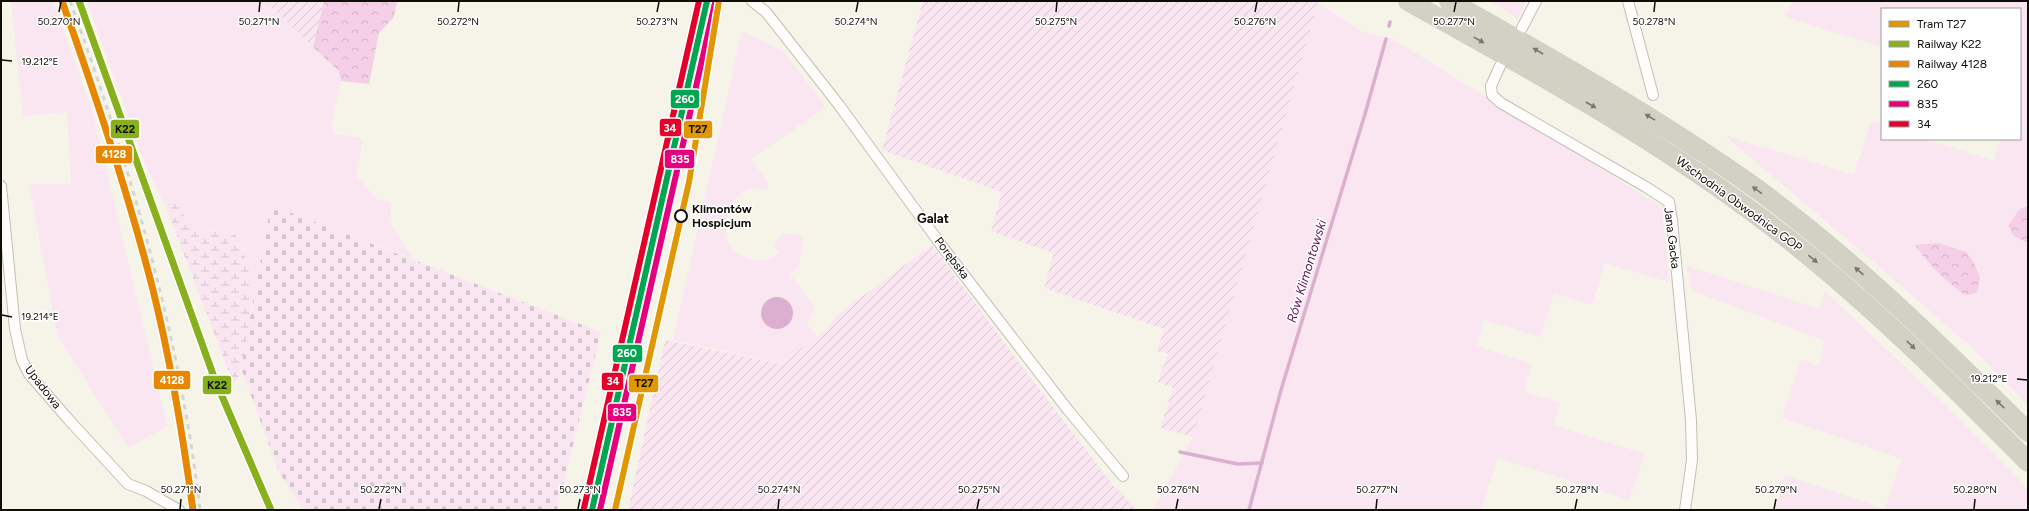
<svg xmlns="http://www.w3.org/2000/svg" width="2029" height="511" font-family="Figtree,sans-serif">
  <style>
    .grass { fill: #f9e6f0 }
    .forest { fill: url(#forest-crowns) }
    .wetland { fill: url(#wetland-marsh) }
    .cemetery { fill: url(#cemetery-stones) }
    .garden { fill: url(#garden-furrows) }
    .water { fill: #dbafd0 }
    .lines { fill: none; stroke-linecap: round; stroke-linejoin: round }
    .stream { stroke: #dbafd0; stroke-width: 3.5 }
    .minor-casing { stroke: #c1bfb6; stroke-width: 12 }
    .tertiary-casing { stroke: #c1bfb6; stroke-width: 14 }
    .motorway-casing { stroke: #d0cfca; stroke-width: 20 }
    .minor { stroke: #fefdfc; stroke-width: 10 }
    .tertiary { stroke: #fefdfc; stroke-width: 12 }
    .motorway { stroke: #d3d0c4; stroke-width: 18 }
    .rail { stroke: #d7d5d2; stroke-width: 3; stroke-dasharray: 5 5; stroke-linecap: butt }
    .bus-1-casing { stroke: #fff; stroke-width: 9 }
    .bus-2-casing { stroke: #fff; stroke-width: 9 }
    .bus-3-casing { stroke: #fff; stroke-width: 9 }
    .bus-1 { stroke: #00a651; stroke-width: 6 }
    .bus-2 { stroke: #e5007d; stroke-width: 6 }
    .bus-3 { stroke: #e4002b; stroke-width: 6 }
    .rail-1-casing { stroke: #fff; stroke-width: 10 }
    .rail-2-casing { stroke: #fff; stroke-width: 10 }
    .rail-1 { stroke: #88af1c; stroke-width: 7 }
    .rail-2 { stroke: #e78701; stroke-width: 7 }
    .tram-1-casing { stroke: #fff; stroke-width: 9 }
    .tram-1 { stroke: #e09701; stroke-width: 6 }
    .oneway { fill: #7a786e }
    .ticks { fill: none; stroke: #0e0d06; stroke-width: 1.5 }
    .stop-dot { fill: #fff; stroke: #0e0d06; stroke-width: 2 }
    .labels { text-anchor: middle; stroke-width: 3; stroke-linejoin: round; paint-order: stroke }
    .street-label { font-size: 12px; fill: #0e0d06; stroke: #fff }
    .stop-label { font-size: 12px; font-weight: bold; fill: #0e0d06; stroke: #fff; text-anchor: start }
    .neighbourhood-label { font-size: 13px; font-weight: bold; fill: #0e0d06; stroke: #fff }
    .water-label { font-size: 13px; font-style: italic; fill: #5d1255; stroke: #fff }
    .ticks-label { font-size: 10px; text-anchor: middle; fill: #0e0d06; stroke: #fff; stroke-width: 3; stroke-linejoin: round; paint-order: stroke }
    .line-badge { stroke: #fff; stroke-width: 1.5 }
    .badge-label { font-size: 11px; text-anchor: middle; font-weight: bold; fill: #fff }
    .pale-badge-label { font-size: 11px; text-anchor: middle; font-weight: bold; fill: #111 }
  </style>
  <defs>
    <pattern id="forest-crowns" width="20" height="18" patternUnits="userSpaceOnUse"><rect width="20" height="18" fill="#f4cfe7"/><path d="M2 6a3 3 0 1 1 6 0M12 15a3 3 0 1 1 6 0" fill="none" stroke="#d0b1c5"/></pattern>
    <pattern id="wetland-marsh" width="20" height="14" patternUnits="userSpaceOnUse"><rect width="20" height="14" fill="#f9e6f0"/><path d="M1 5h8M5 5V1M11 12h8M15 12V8" fill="none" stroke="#d4c4cc"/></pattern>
    <pattern id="cemetery-stones" width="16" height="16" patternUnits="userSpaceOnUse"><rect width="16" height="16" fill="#f9e6f0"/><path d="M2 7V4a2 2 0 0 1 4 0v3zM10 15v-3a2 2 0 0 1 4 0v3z" fill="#d4c4cc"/></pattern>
    <pattern id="garden-furrows" width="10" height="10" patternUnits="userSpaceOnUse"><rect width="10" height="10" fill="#f9e6f0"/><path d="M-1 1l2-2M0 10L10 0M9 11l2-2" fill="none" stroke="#d4c4cc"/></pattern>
  </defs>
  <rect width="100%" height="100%" fill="#f6f4e9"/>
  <g class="grass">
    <polygon points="11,1 53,1 93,113 167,426 128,448 57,334 29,184 71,184 67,112 23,116"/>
    <polygon points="87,1 265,1 340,71 341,81 331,127 334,133 363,139 356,176 377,199 391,203 390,222 412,258 271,205 252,309 249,279 243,248 218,231 193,229 176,203 169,200 167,210 144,161"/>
    <polygon points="1490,1 1526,1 1518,19"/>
    <polygon points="1793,1 2028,1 2028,405 1970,346 1855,246 1724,135 1854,175 1871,121 1882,124 1882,139 1926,139 1994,161 2000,139 2020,139 2020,9 1882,9 1882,47 1785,17"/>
    <polygon points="1318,3 1363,32 1393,39 1662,207 1669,282 1605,263 1592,305 1554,293 1540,337 1484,320 1477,346 1532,364 1524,392 1560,403 1554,425 1645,454 1629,500 1498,458 1481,510 1153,510 1193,437"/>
    <path d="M742,31L783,51L824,104L822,110L751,159L769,184L766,190C761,189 754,188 750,189C730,194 721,226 728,243C731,250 741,255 748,258C752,260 760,262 766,260C770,259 775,255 779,253L774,246L782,233L803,236L799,267L790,274L815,307L807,325L817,336L781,363L673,340Z"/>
    <polygon points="1685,265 1819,309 1825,291 1954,414 2028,489 2028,510 1775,510 1785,475 1885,509 1902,459 1782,418 1801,359 1819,366 1825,341 1693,291"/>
  </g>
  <g class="forest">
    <polygon points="324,1 397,1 394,17 379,33 369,84 341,81 339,71 313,47"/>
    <polygon points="2028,206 2028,243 2014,236 2008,226 2020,209"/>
    <path d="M1938,243L1966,252L1973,261L1980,277L1977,293L1965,295C1945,281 1929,265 1915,245Z"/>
  </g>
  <path class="wetland" d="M169,200L176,203L193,229L235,234C261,278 251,334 237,381L233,383L167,210Z"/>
  <polygon class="cemetery" points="271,205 601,332 557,510 303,510 279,472 241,368"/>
  <g class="garden">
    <polygon points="265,1 324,1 313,47"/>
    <polygon points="923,1 1315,1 1318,3 1193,437 1160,428 1173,388 1158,382 1168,353 1157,351 1164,329 1044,288 1054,253 991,231 1002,192 882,150"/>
    <polygon points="932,245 1023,368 1113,485 1137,510 628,510 665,340 781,364 828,328 836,316"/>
  </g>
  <circle class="water" cx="777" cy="313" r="16"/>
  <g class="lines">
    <g class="stream">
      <polyline points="1389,26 1390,22"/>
      <polyline points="1180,452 1238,464 1262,463"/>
      <polyline points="1249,510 1281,390 1365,114 1386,39"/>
    </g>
    <defs>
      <g id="minor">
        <polyline points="752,1 766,12 839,105 944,249 1068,410 1123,476"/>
        <polyline points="1628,1 1653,95"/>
        <polyline points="1522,28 1536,1"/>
        <polyline points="1500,66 1491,86 1492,95 1501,103 1646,187 1669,202 1672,221 1691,420 1692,460 1685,510"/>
        <polyline points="1,186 15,329 22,360 29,374 69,420 128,484 146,491 179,510"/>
      </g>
      <polyline id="tertiary" points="592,510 707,1"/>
      <g id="motorway">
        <path d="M1408,1C1544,77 1682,152 1803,251C1883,316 1956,389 2028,462"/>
        <path d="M1449,1C1554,60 1659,119 1757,189C1855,261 1941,346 2028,432"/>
      </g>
    </defs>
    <use href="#minor" class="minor-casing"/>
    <use href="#tertiary" class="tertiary-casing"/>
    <use href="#motorway" class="motorway-casing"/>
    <use href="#minor" class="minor"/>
    <use href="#tertiary" class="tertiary"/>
    <use href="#motorway" class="motorway"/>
    <path class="rail" d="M70,1C130,166 180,335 200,510"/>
    <defs>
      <polyline id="bus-1" points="592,510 707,1"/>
      <polyline id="bus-2" points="600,510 715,3"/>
      <polyline id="bus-3" points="584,508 699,1"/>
    </defs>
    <use href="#bus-1" class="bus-1-casing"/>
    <use href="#bus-2" class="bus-2-casing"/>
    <use href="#bus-3" class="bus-3-casing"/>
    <use href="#bus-1" class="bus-1"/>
    <use href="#bus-2" class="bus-2"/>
    <use href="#bus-3" class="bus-3"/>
    <defs>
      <polyline id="rail-1" points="79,1 215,380 271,510"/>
      <path id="rail-2" d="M62,1C96,96 128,192 153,290C171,362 183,436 193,510"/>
    </defs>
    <use href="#rail-1" class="rail-1-casing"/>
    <use href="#rail-2" class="rail-2-casing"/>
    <use href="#rail-1" class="rail-1"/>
    <use href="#rail-2" class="rail-2"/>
    <defs>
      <polyline id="tram-1" points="615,510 689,182 719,1"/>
    </defs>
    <use href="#tram-1" class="tram-1-casing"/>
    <use href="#tram-1" class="tram-1"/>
  </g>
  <defs><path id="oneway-solid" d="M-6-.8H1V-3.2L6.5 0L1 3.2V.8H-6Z"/></defs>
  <g class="oneway">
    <use href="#oneway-solid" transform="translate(1479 40) rotate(29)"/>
    <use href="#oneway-solid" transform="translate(1538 51) rotate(-150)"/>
    <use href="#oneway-solid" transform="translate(1591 105) rotate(30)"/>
    <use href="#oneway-solid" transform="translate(1650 117) rotate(-149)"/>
    <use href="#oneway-solid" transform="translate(1757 190) rotate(-144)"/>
    <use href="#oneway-solid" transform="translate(1813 259) rotate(40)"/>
    <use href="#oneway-solid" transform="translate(1859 271) rotate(-139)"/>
    <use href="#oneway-solid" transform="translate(1911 345) rotate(44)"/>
    <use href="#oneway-solid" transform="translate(2000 404) rotate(-136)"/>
  </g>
  <path class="ticks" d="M59,12L61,2M259,12L260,2M458,12L459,2M657,12L659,2M856,12L858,2M1056,12L1057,2M1255,12L1257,2M1454,12L1456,2M1654,12L1655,2M2,60L12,61M2,315L12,317M2017,379L2027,380M180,509L181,499M379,509L381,499M578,509L580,499M778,509L779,499M977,509L979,499M1176,509L1178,499M1376,509L1377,499M1575,509L1577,499M1774,509L1776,499M1974,509L1975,499"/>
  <circle class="stop-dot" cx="681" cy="216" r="6"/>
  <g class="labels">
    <g class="street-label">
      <text transform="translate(1739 204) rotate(36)" y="4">Wschodnia Obwodnica GOP</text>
      <text transform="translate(1672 238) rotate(83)" y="4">Jana Gacka</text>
      <text transform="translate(952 258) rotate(53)" y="4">Porębska</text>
      <text transform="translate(43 387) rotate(52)" y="4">Upadowa</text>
    </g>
    <g class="stop-label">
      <text x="692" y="213">Klimontów<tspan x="692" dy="14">Hospicjum</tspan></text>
    </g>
    <g class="neighbourhood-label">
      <text x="933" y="223">Galat</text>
    </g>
    <g class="water-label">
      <text transform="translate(1306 271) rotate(-73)" y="5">Rów Klimontowski</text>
    </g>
  </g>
  <g class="ticks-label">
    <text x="59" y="25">50.270°N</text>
    <text x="259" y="25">50.271°N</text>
    <text x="458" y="25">50.272°N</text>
    <text x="657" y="25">50.273°N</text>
    <text x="856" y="25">50.274°N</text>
    <text x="1056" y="25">50.275°N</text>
    <text x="1255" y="25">50.276°N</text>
    <text x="1454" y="25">50.277°N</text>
    <text x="1654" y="25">50.278°N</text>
    <text x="40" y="65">19.212°E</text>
    <text x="40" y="320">19.214°E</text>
    <text x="1989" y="382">19.212°E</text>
    <text x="181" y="493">50.271°N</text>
    <text x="381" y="493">50.272°N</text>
    <text x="580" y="493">50.273°N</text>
    <text x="779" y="493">50.274°N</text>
    <text x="979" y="493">50.275°N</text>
    <text x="1178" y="493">50.276°N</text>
    <text x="1377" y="493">50.277°N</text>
    <text x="1577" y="493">50.278°N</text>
    <text x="1776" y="493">50.279°N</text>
    <text x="1975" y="493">50.280°N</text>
  </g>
  <g class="line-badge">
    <rect x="670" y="89" width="30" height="20" rx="4" fill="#00a651"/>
    <rect x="659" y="118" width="23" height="19" rx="4" fill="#e4002b"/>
    <rect x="110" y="119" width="30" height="20" rx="4" fill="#88af1c"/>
    <rect x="683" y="120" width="30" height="19" rx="4" fill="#e09701"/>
    <rect x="95" y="145" width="38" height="19" rx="4" fill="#e78701"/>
    <rect x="664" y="149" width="31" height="20" rx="4" fill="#e5007d"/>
    <rect x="612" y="344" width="31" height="19" rx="4" fill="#00a651"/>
    <rect x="153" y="370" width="38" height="20" rx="4" fill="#e78701"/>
    <rect x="601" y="372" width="23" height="19" rx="4" fill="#e4002b"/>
    <rect x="628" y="374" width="31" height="19" rx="4" fill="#e09701"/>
    <rect x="202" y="375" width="30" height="20" rx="4" fill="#88af1c"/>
    <rect x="607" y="403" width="30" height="19" rx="4" fill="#e5007d"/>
  </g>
  <g class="badge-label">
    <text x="685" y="103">260</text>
    <text x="670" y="132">34</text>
    <text x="114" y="158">4128</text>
    <text x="680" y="163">835</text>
    <text x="627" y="357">260</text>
    <text x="172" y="384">4128</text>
    <text x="613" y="385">34</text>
    <text x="622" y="416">835</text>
  </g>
  <g class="pale-badge-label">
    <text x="125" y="133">K22</text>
    <text x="698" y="133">T27</text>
    <text x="644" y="387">T27</text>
    <text x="217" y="389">K22</text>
  </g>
  <rect width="2029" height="511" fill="none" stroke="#0e0d06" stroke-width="4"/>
  <rect x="1881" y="8" width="140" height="132" fill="#ffffff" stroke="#9f9e9b"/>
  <rect x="1889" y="21" width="20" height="6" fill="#e09701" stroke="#9f9e9b"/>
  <text x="1917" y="28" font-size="12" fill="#0e0d06">Tram T27</text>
  <rect x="1889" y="41" width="20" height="6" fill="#88af1c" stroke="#9f9e9b"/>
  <text x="1917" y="48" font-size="12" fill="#0e0d06">Railway K22</text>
  <rect x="1889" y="61" width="20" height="6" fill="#e78701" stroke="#9f9e9b"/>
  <text x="1917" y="68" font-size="12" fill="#0e0d06">Railway 4128</text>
  <rect x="1889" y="81" width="20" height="6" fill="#00a651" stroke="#9f9e9b"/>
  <text x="1917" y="88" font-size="12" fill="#0e0d06">260</text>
  <rect x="1889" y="101" width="20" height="6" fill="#e5007d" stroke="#9f9e9b"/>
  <text x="1917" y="108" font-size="12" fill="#0e0d06">835</text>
  <rect x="1889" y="121" width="20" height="6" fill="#e4002b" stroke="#9f9e9b"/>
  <text x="1917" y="128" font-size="12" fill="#0e0d06">34</text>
</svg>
